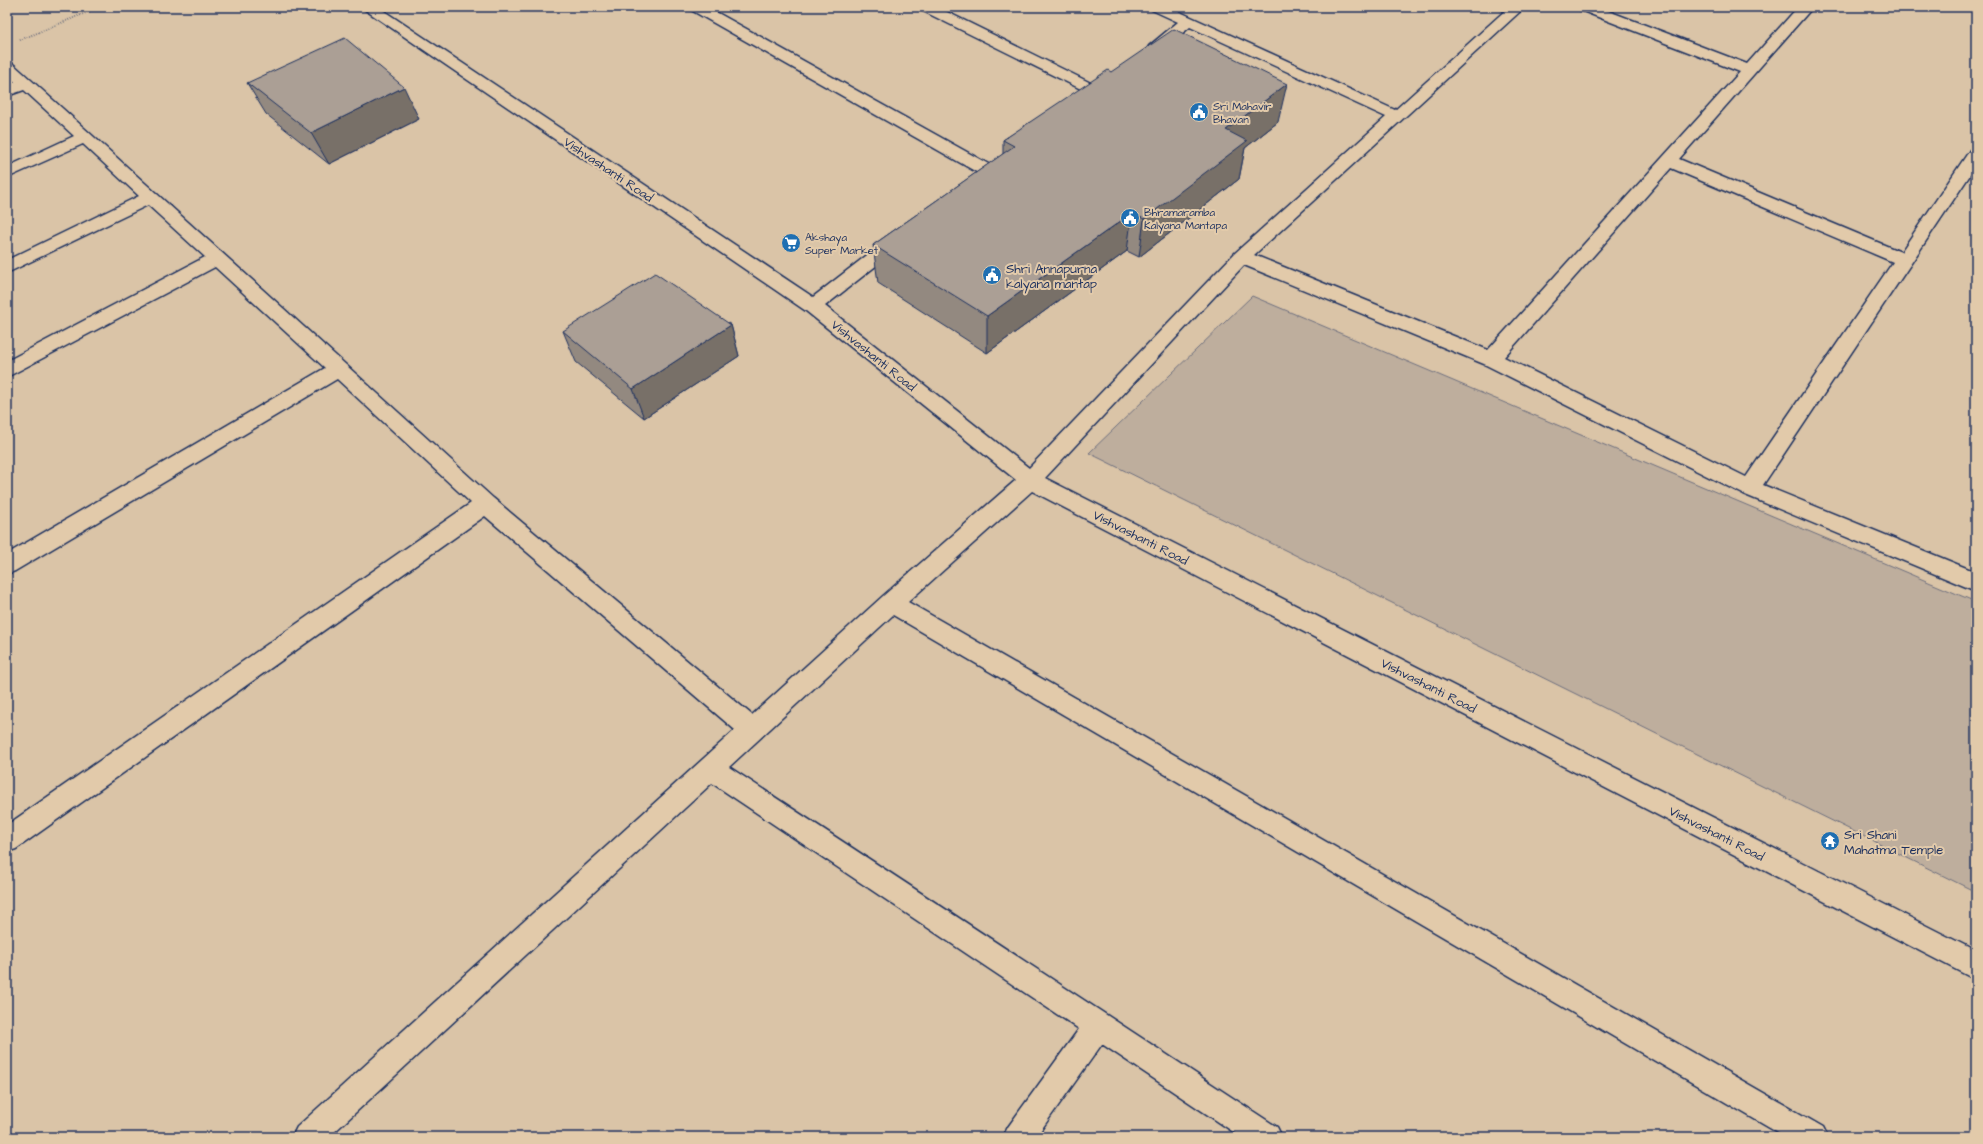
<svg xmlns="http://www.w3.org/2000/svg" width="1983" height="1144" font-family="'Architects Daughter',sans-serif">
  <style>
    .green { fill: #beae9d; stroke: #6c6e7e }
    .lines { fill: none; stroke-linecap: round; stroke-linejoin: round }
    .minor-casing { stroke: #1b2f5e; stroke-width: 3 }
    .path { stroke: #1b2f5e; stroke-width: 2; stroke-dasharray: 0.5 2; stroke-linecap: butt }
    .minor { fill: #e2caaa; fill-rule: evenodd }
    .wall { fill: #938980; stroke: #1b2f5e }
    .shaded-wall { fill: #786f68; stroke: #1b2f5e }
    .building { fill: #ab9f95; stroke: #1b2f5e }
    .labels { text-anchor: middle; stroke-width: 4; stroke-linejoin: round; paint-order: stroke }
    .far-poi-label { font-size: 11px; fill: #1b2f5e; stroke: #e2caaa; text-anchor: start }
    .street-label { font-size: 13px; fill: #1b2f5e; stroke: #e2caaa }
    .poi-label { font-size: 13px; fill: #1b2f5e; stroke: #e2caaa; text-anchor: start }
  </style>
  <rect width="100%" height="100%" fill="#dac4a7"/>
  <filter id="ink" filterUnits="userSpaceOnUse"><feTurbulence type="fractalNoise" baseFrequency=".025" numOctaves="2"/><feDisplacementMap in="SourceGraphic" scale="8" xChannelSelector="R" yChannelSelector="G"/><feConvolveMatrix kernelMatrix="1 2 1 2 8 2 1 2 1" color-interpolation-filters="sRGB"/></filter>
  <g filter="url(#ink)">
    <polygon class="green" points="1252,296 1976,602 1976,892 1089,453"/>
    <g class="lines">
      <defs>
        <g id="minor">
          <path d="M361,7H378L813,297L893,235L899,233L905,235L908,239L905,243L825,306L1029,468L1235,253L1386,117L1190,27L1159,52H1149L1147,49L1149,46L1178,22L1152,10L1150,7H1169L1395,110L1509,7H1525L1254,255L1488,350L1740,72L1580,10L1578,7H1598L1747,64L1798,7H1813L1679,159L1901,252L1970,150L1976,149V166L1763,485L1976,572V591L1743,494L1484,364L1244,265L1045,478L1976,951V980L1032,491L908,602L1823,1127L1828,1137H1785L893,615L729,767L1277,1127L1282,1137H1241L1102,1044L1036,1137H1003L1008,1127L1079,1029L712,783L329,1137H292L297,1127L735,730L485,516L16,849L7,852V825L471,503L337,379L15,571L7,574V554L325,368L215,267L7,377V361L205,257L148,205L7,273V260L139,196L83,144L7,178V167L74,136L24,90L7,96V85L15,82L7,74V61L12,63L31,80L493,498L752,715L883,596L1016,480L806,311ZM1671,168L1893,262L1746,477L1504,357Z"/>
          <polygon points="689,7 707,7 992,166 994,170 992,174 986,175 980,174 691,10"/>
          <polygon points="919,7 937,7 1103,89 1106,92 1103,95 1093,95 921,10"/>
        </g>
      </defs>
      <use href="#minor" class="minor-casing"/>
      <polyline class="path" points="20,40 100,7"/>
      <use href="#minor" class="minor"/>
    </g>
    <g class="wall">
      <polygon points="1111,72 1278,122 1245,148 1239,179 1139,257 1127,251 987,353 878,283 873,245 1003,154 1003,140"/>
      <polygon points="247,83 419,119 329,164 266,114"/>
      <polygon points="731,325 739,356 644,418 576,362 563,331"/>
    </g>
    <g class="shaded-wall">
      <polygon points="1287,84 1278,122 1245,148 1239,179 1139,257 1144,219 1226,130"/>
      <polygon points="404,87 419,119 329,164 311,133"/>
      <polygon points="1132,213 1127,251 987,353 987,316"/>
      <polygon points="731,325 739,356 644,418 633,389"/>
    </g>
    <g class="building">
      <polygon points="1174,29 1287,84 1226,130 1247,141 1144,219 1132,213 987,316 873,245 1014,146 1003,140 1108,70 1111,72"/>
      <polygon points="345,38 404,87 311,133 247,83"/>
      <polygon points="655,273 731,325 633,389 563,331"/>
    </g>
  </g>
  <defs>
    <symbol id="civic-disc" viewBox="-11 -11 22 22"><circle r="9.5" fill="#1f6fb2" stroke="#e2caaa"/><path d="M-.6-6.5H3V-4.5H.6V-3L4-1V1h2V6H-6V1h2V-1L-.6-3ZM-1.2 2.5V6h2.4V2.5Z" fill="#fff"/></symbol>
    <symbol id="supermarket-disc" viewBox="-11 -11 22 22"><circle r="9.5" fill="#1f6fb2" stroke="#e2caaa"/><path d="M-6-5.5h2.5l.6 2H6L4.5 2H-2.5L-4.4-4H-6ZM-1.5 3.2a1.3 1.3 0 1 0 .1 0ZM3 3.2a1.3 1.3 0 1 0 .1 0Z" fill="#fff"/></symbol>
    <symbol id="temple-disc" viewBox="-11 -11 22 22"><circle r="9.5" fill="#1f6fb2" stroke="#e2caaa"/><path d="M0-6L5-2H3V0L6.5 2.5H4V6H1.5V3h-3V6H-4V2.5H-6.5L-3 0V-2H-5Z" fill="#fff"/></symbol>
  </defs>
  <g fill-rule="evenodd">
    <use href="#civic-disc" x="1188" y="101" width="22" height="22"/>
    <use href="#civic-disc" x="1119" y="207" width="22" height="22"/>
    <use href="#supermarket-disc" x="780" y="232" width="22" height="22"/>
    <use href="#civic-disc" x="981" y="264" width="22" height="22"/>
    <use href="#temple-disc" x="1819" y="830" width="22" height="22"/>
  </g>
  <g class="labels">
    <g class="far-poi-label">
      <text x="1213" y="110">Sri Mahavir<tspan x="1213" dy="13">Bhavan</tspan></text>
      <text x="1144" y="216">Bhramaramba<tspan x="1144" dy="13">Kalyana Mantapa</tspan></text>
      <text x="805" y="241">Akshaya<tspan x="805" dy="13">Super Market</tspan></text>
    </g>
    <g class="street-label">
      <text transform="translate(609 169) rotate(34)" y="5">Vishvashanti Road</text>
      <text transform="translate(874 355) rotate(39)" y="5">Vishvashanti Road</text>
      <text transform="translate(1141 537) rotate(27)" y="5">Vishvashanti Road</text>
      <text transform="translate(1429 685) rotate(27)" y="5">Vishvashanti Road</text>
      <text transform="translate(1717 833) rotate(27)" y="5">Vishvashanti Road</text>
    </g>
    <g class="poi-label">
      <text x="1006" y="273">Shri Annapurna<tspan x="1006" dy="15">kalyana mantap</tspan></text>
      <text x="1844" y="839">Sri Shani<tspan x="1844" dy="15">Mahatma Temple</tspan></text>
    </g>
  </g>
  <rect width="1983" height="1144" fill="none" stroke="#e2caaa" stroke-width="24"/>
  <rect x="12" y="12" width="1959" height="1120" fill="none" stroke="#1b2f5e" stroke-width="1.5" filter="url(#ink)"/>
</svg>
